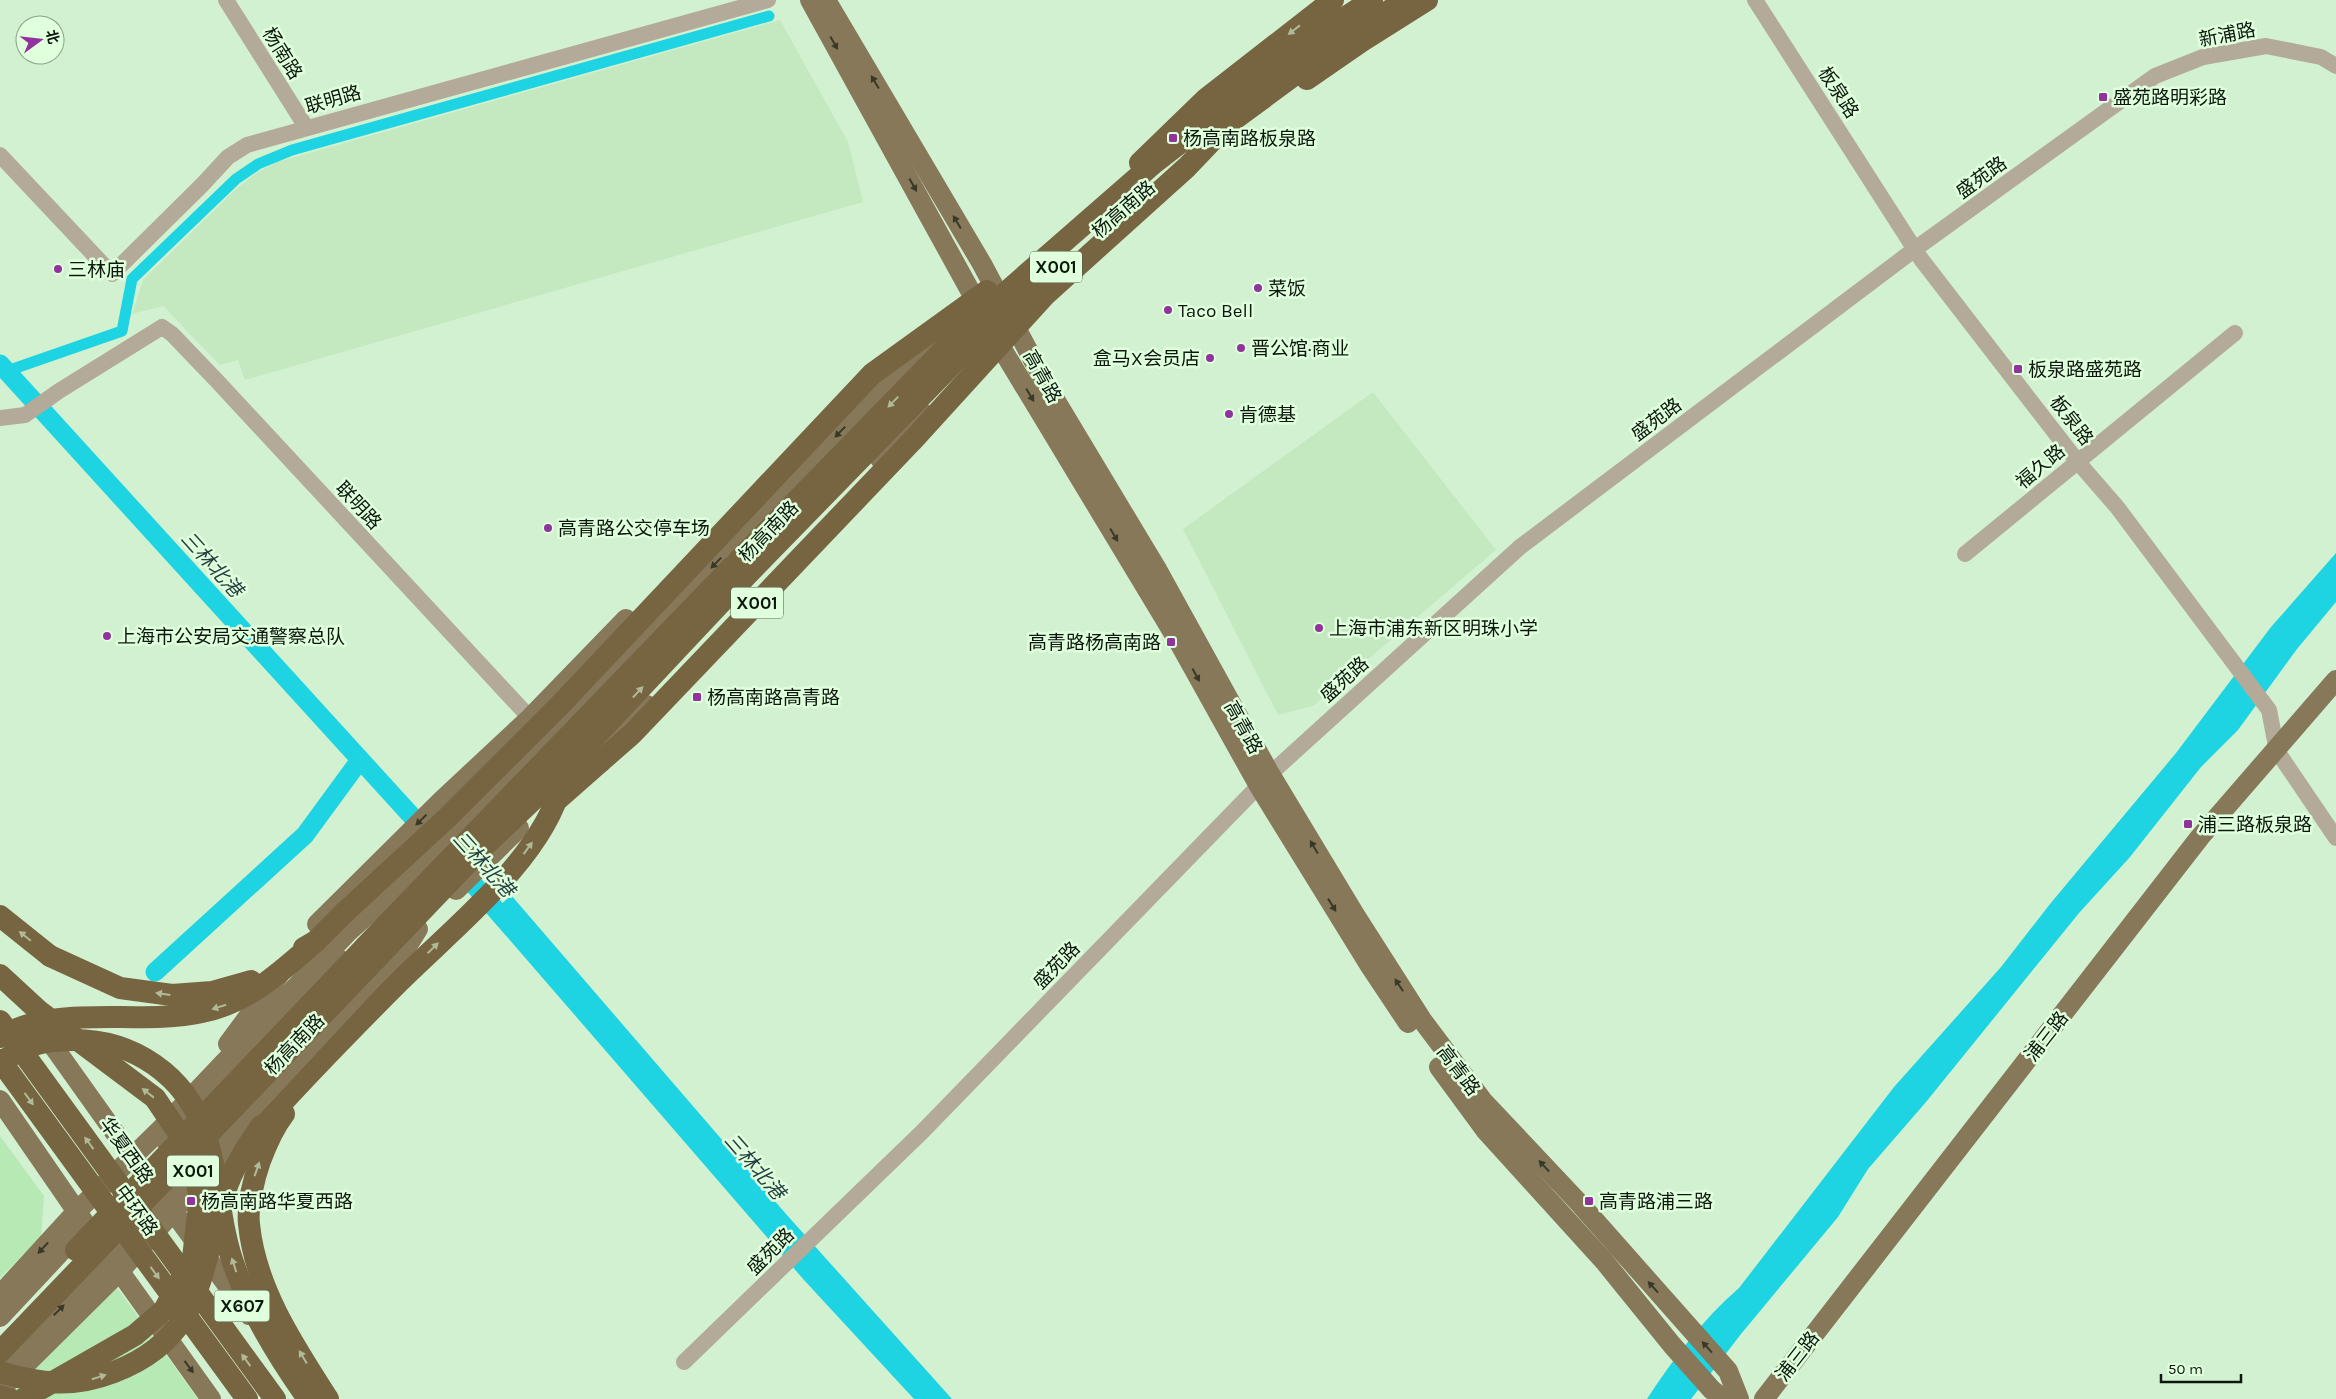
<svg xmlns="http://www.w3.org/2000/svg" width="2336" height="1399" font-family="Karla,'Noto Sans SC',sans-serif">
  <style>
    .built { fill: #c4e9c1 }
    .green { fill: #b6e9b4 }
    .water { fill: #1ed4e2 }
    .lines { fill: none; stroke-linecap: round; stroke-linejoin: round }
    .canal { stroke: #1ed4e2; stroke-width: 11 }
    .river { stroke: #1ed4e2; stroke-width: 19 }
    .minor { stroke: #b3aa9a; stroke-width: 16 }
    .major { stroke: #87785a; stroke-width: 20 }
    .highway { stroke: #776542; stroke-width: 22 }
    .major-bridge { stroke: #87785a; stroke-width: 20 }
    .highway-bridge { stroke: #776542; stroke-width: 22 }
    .oneway { fill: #b0ba97 }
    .oneway2 { fill: #383a28 }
    .poi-dot { fill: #92339d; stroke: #dfffdd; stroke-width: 2 }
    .labels { text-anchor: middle; stroke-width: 5; stroke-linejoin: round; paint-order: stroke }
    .shield { fill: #dfffdd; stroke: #4c5d4b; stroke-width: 1 }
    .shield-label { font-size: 18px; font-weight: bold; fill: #0d180d }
    .street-label { font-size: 19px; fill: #0d180d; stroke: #dfffdd }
    .poi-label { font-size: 19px; fill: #0d180d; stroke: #dfffdd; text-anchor: start }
    .water-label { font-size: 20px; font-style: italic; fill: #264043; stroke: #dfffdd }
  </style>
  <rect width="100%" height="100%" fill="#d2f1d0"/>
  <g class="built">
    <polygon points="780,20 848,142 863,202 245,380 238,360 220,365 163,306 132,314 143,280 236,189 255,174 277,162"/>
    <polygon points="1373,392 1496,550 1313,706 1278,715 1183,529"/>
  </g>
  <g class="green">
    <polygon points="0,1136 44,1196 41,1237 0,1278"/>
    <polygon points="115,1285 198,1399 0,1399"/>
  </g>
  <g class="water">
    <path d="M2336,553V602L2297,649L2238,730L2201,767L2130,857L2079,913L1926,1102L1868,1169L1838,1217L1741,1334L1691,1399H1647C1673,1359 1703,1319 1739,1288L1894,1087L2001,967L2050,904L2176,753L2271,627Z"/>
    <polygon points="511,895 786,1214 952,1399 914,1399 804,1280 489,916"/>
  </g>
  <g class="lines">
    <polyline class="canal" points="7,371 122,331 132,279 236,179 258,164 292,150 769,16"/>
    <g class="river">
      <polyline points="0,364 428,834"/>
      <polyline points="458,867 513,929"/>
      <polyline points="155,972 305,835 360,760"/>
    </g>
    <g class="minor">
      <polyline points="226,0 306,127"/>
      <polyline points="1755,0 1921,259 2077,461 2117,507 2269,710 2277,751 2336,838"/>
      <polyline points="0,155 112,274 202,185 228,157 247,145 768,0"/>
      <polyline points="0,418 25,415 59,391 162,327 172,334 218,382 530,718"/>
      <polyline points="1965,554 2235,333"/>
      <polyline points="684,1362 922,1132 1270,774 1520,547 1915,249 2155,76 2203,57 2266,46 2321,57 2336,66"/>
    </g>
    <g class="major">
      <polyline points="810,0 1005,354 1177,639 1259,786 1370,966 1408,1023"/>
      <polyline points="826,0 982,264 1048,388 1158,571 1270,774 1355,915 1422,1020 1483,1101 1581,1205 1728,1371 1739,1399"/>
      <polyline points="880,459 923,413"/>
      <polyline points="591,756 647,705"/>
      <polyline points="456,890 519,828"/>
      <polyline points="317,924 441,801 530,718 626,619"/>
      <polyline points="368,999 390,974 418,929"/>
      <polyline points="41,1029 140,1168"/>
      <polyline points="228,1044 279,975"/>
      <polyline points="1439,1067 1486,1131 1604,1261 1672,1345 1712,1390 1724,1399"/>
      <polyline points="0,1100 84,1222"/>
      <polyline points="167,1203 249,1315"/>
      <polyline points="113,1262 211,1399"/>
      <polyline points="0,1295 76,1212 161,1129 348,932 422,866 533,755 880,390 949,332"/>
      <polyline points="5,1385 120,1271 258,1117"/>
      <polyline points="1764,1399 2200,837 2336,680"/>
    </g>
    <g class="highway">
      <polyline points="1307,79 1362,41 1427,0"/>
      <polyline points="1140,163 1206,99 1333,0"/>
      <polyline points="558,799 600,762"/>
      <polyline points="344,913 448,817 562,703"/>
      <polyline points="0,916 50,956"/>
      <polyline points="365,947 732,567"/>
      <polyline points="376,959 479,851 558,776 744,578"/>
      <path d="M284,1114C273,1128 266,1145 260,1161C254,1178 247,1206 249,1224C255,1288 294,1346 328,1399"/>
      <path d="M261,1126C306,1076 353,1028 400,981C453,928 542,859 561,785"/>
      <polyline points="0,1396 10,1399"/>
    </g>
    <g class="major-bridge">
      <polyline points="165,1140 339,959"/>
      <polyline points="0,1317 84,1227"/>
      <polyline points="0,1370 158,1209 373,978"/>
    </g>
    <g class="highway-bridge">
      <polyline points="1217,132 1331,48 1406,0"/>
      <polyline points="738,561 965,328 1154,163 1320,34 1372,0"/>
      <polyline points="744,578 973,343 1033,288"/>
      <polyline points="562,703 872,374 987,291"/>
      <polyline points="600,762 632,734 912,441 1045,295 1187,167 1229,123"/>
      <polyline points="304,948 316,941 344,913"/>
      <polyline points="50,956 120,988 172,995 212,992 251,981"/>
      <polyline points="0,975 39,1011 155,1098 188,1147 200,1197 193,1258 164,1310 135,1335 23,1399"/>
      <polyline points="0,1021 275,1399"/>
      <path d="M0,1037C58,1003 138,1026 202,1012C248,1003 282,971 316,941"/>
      <polyline points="0,1060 247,1399"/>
      <path d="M0,1063C8,1058 17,1051 26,1048C41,1041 58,1040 74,1040C133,1040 185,1075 204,1131C220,1175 218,1224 235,1268C252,1315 279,1358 308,1399"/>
      <polyline points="76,1250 365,947"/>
      <polyline points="0,1352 376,959"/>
      <path d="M0,1372C41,1384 73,1388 114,1372C205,1337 199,1270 225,1192C233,1167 247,1147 261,1126"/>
    </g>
  </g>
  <defs><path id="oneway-solid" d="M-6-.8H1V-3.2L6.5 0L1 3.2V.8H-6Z" transform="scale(1.25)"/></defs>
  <g class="oneway">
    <use href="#oneway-solid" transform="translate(1294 30) rotate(142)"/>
    <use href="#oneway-solid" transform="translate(893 402) rotate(134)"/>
    <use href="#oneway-solid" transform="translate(638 692) rotate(-47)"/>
    <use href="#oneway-solid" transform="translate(528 848) rotate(-54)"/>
    <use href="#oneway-solid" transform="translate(25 936) rotate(-141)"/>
    <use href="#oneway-solid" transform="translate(433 948) rotate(-44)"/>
    <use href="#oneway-solid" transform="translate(163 994) rotate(-172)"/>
    <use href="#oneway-solid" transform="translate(219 1007) rotate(162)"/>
    <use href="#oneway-solid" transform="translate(148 1093) rotate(-142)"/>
    <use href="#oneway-solid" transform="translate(29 1099) rotate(54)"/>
    <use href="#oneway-solid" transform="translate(89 1143) rotate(-126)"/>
    <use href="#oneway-solid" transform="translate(257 1169) rotate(-71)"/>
    <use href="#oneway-solid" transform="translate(234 1265) rotate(-108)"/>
    <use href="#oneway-solid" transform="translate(155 1273) rotate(54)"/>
    <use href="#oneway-solid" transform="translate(303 1357) rotate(-121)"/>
    <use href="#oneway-solid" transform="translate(246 1360) rotate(-126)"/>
    <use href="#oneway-solid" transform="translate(99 1377) rotate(-17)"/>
  </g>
  <g class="oneway2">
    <use href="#oneway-solid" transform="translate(834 43) rotate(61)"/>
    <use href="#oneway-solid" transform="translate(875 82) rotate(-121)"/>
    <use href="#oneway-solid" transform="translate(913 185) rotate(61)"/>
    <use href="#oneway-solid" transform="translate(957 222) rotate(-121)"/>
    <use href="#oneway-solid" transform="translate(1030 395) rotate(59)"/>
    <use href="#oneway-solid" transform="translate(840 432) rotate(134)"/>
    <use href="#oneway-solid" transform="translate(1114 535) rotate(59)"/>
    <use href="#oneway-solid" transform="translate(716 563) rotate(134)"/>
    <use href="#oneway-solid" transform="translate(1196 675) rotate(61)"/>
    <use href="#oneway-solid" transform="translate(421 820) rotate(136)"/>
    <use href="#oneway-solid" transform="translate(1314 847) rotate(-121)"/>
    <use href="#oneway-solid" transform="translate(1332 905) rotate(58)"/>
    <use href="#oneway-solid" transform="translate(1399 985) rotate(-123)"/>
    <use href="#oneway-solid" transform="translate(1544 1166) rotate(-133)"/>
    <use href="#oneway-solid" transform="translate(43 1248) rotate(133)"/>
    <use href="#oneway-solid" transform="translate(1653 1287) rotate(-132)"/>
    <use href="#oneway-solid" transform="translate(59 1310) rotate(-45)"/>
    <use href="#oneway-solid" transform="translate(1707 1347) rotate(-132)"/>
    <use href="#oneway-solid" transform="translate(189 1367) rotate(54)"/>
  </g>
  <g class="poi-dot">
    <rect x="2098" y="92" width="10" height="10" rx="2.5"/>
    <rect x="1168" y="133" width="10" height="10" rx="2.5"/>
    <circle cx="58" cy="269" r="5"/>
    <circle cx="1258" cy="288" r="5"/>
    <circle cx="1168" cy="310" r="5"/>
    <circle cx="1241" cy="348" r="5"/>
    <circle cx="1210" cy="358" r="5"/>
    <rect x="2013" y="364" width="10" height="10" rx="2.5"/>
    <circle cx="1229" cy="414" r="5"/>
    <circle cx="548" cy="528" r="5"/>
    <circle cx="1319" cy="628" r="5"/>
    <circle cx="107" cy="636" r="5"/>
    <rect x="1166" y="637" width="10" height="10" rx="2.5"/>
    <rect x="692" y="692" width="10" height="10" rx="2.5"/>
    <rect x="2183" y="819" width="10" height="10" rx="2.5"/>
    <rect x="186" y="1196" width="10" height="10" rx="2.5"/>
    <rect x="1584" y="1196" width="10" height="10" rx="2.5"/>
  </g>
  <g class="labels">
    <g class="shield">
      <rect x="1030" y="251.5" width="52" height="31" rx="4"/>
      <rect x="731" y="587.5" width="52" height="31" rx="4"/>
      <rect x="167" y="1155.5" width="52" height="31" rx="4"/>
      <rect x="214.5" y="1290.5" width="55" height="31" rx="4"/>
    </g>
    <g class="shield-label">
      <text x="1056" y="273">X001</text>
      <text x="757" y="609">X001</text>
      <text x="193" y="1177">X001</text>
      <text x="242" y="1312">X607</text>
    </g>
    <g class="street-label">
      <text transform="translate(2227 34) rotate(-11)" y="7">新浦路</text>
      <text transform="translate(283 53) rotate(58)" y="7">杨南路</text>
      <text transform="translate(1839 92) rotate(57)" y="7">板泉路</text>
      <text transform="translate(333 99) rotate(-16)" y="7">联明路</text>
      <text transform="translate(1981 177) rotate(-36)" y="7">盛苑路</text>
      <text transform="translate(1123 209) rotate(-41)" y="7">杨高南路</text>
      <text transform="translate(1043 376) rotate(61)" y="7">高青路</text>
      <text transform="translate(1656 419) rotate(-37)" y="7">盛苑路</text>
      <text transform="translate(2072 420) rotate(52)" y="7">板泉路</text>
      <text transform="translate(2040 466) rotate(-40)" y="7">福久路</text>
      <text transform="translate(359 505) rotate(47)" y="7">联明路</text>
      <text transform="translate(768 531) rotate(-46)" y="7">杨高南路</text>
      <text transform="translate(1344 679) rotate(-42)" y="7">盛苑路</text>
      <text transform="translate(1244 727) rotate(61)" y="7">高青路</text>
      <text transform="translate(1056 965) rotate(-46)" y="7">盛苑路</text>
      <text transform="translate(2046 1036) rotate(-52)" y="7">浦三路</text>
      <text transform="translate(294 1044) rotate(-46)" y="7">杨高南路</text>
      <text transform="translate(1459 1070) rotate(53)" y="7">高青路</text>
      <text transform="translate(127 1150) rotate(54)" y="7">华夏西路</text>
      <text transform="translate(137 1210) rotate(54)" y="7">中环路</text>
      <text transform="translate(770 1251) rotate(-45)" y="7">盛苑路</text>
      <text transform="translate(1797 1356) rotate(-52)" y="7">浦三路</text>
    </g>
    <g class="poi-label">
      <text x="2113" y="104">盛苑路明彩路</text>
      <text x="1183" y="145">杨高南路板泉路</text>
      <text x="68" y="276">三林庙</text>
      <text x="1268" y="295">菜饭</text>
      <text x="1178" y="317">Taco Bell</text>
      <text x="1251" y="355">晋公馆·商业</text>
      <text x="1200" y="365" text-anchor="end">盒马X会员店</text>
      <text x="2028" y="376">板泉路盛苑路</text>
      <text x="1239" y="421">肯德基</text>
      <text x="558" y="535">高青路公交停车场</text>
      <text x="1329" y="635">上海市浦东新区明珠小学</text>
      <text x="117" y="643">上海市公安局交通警察总队</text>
      <text x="1161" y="649" text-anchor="end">高青路杨高南路</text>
      <text x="707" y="704">杨高南路高青路</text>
      <text x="2198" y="831">浦三路板泉路</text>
      <text x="201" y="1208">杨高南路华夏西路</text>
      <text x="1599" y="1208">高青路浦三路</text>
    </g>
    <g class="water-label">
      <text transform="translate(212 564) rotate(48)" y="7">三林北港</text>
      <text transform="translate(484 864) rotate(48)" y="7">三林北港</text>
      <text transform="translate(755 1166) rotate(49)" y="7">三林北港</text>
    </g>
  </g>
  <g transform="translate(40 40) rotate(75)"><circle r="24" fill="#dfffdd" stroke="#8ba38a"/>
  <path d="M0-4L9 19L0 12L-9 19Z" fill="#92339d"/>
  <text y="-8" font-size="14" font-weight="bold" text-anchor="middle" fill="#0d180d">北</text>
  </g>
  <path d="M2161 1374v8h80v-8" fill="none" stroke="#0d180d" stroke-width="2.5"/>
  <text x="2168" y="1374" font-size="15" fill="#0d180d" stroke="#dfffdd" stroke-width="4" paint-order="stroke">50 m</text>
</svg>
